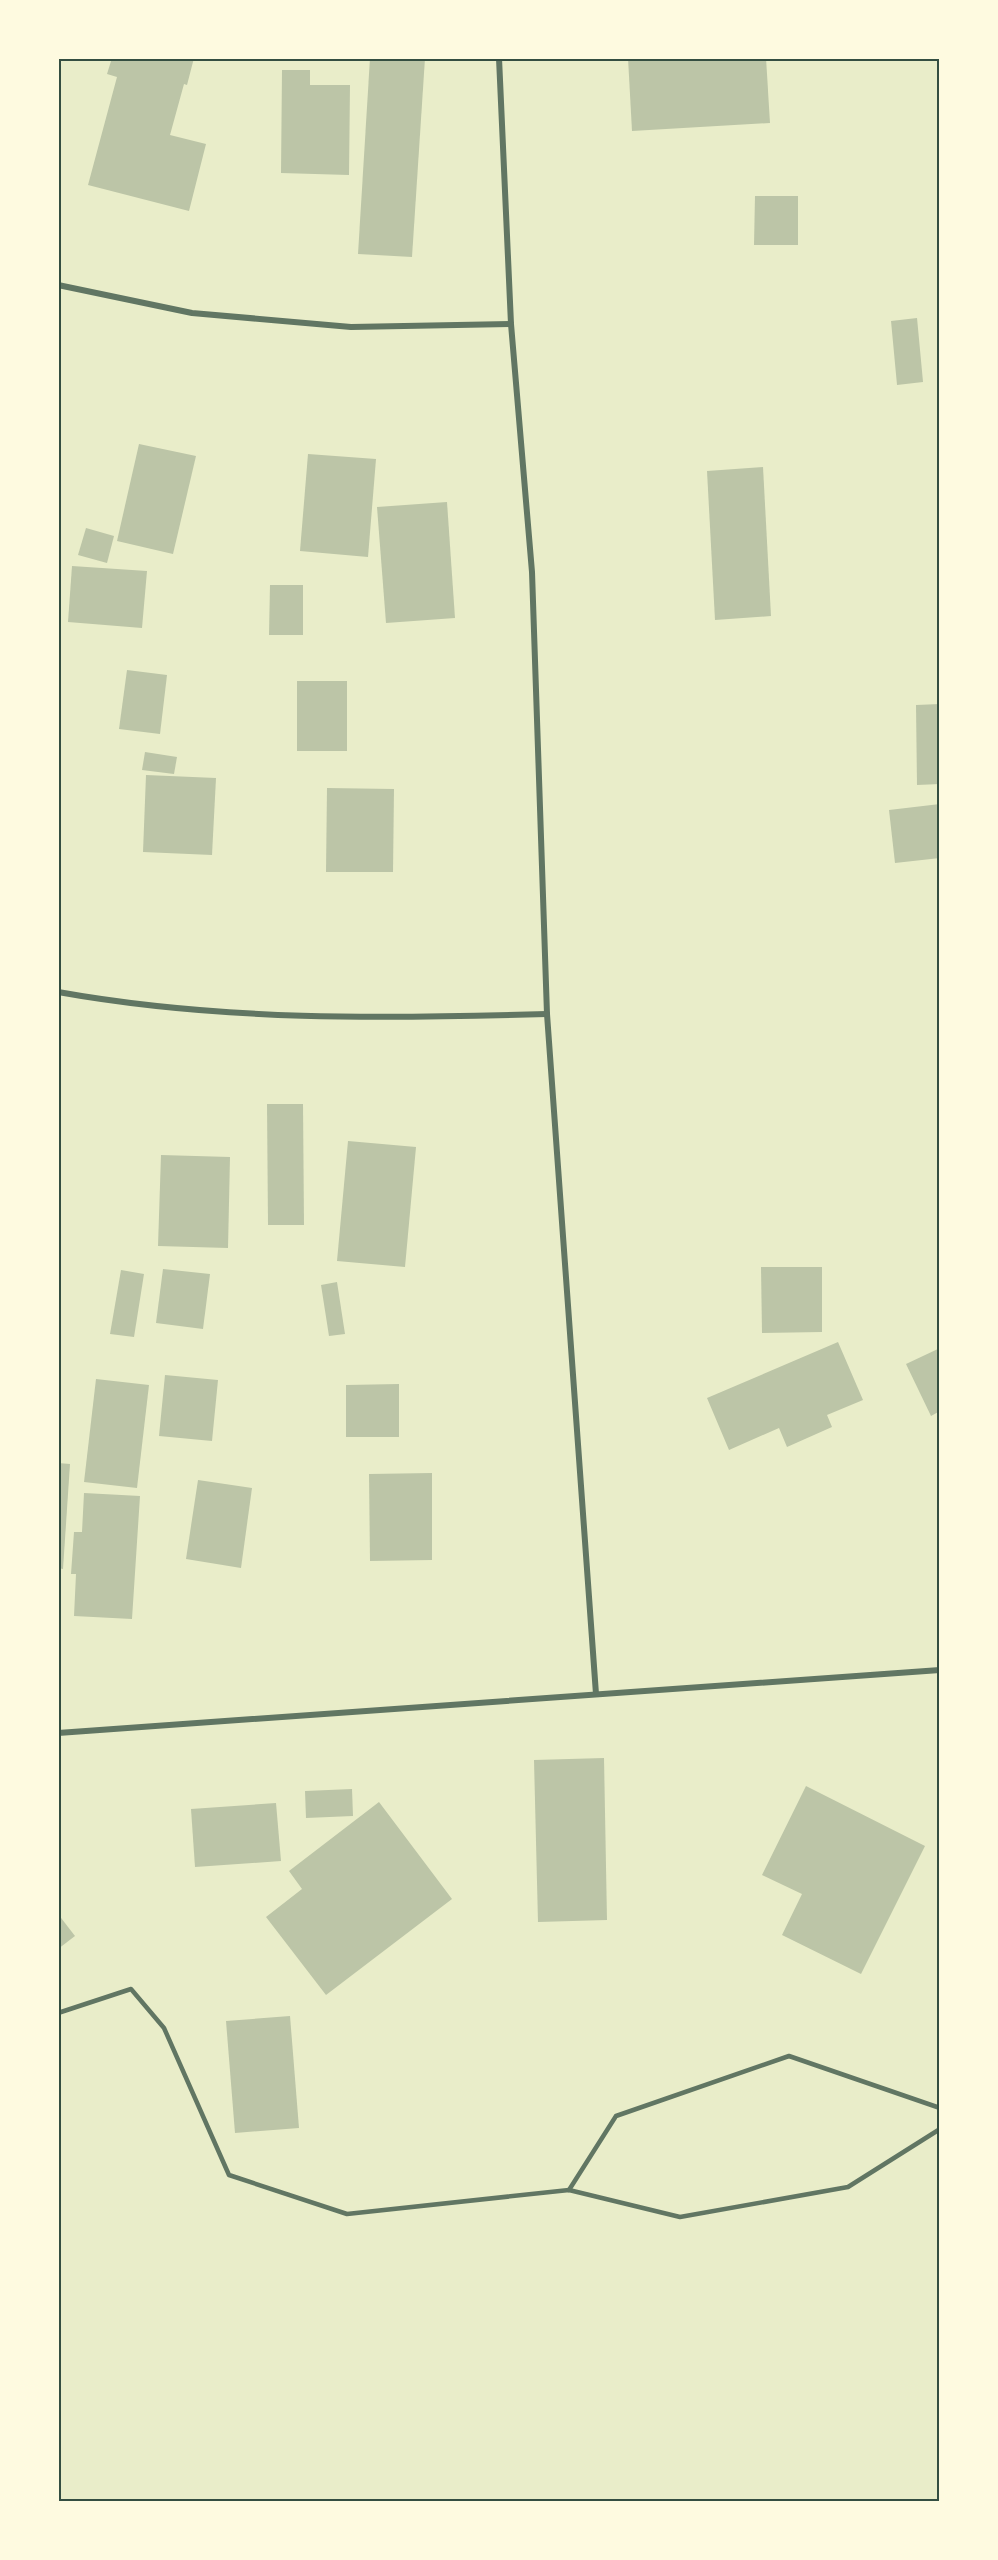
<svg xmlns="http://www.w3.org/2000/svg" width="998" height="2560" font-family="'Public Sans',sans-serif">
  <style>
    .building { fill: #bcc5a7 }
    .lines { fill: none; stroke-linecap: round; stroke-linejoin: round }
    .service { stroke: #617663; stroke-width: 4.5 }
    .minor { stroke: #617663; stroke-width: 6 }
    .neatline { fill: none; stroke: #344e41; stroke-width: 2 }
  </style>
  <rect width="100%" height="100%" fill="#e9edc9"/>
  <g class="building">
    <polygon points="112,58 194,58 187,85 184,84 170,135 206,144 189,211 88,185 117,77 107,74"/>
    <polygon points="370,58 425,58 412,257 358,254"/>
    <polygon points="628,58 766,58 770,123 632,131"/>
    <polygon points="282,70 310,70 310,85 350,85 349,175 281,173"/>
    <polygon points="755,196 798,196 798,245 754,245"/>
    <polygon points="917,318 923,382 897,385 891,321"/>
    <polygon points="139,444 196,456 173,554 117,541"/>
    <polygon points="308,454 376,459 368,557 300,551"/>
    <polygon points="763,467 771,616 715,620 707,471"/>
    <polygon points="447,502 455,618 386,623 377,507"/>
    <polygon points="86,528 114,536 107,563 78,555"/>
    <polygon points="72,566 147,571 142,628 68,622"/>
    <polygon points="270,585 303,585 303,635 269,635"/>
    <polygon points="127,670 167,675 160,734 119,729"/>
    <rect x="297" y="681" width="50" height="70"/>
    <polygon points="940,704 940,784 917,785 916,705"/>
    <polygon points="145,752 177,757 174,774 142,770"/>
    <polygon points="146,775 216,778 212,855 143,852"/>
    <polygon points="327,788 394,789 393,872 326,872"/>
    <polygon points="940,804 940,858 895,863 889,810"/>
    <polygon points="267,1104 303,1104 304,1225 268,1225"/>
    <polygon points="348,1141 416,1147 405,1267 337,1261"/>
    <polygon points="161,1155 230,1157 228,1248 158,1246"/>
    <polygon points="761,1267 822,1267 822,1332 762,1333"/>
    <polygon points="163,1269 210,1274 203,1329 156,1323"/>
    <polygon points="121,1270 144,1274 134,1337 110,1334"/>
    <polygon points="337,1282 345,1334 329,1336 321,1285"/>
    <polygon points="838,1342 863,1400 827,1415 832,1427 787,1447 779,1428 729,1450 707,1398"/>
    <polygon points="940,1348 940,1411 931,1416 906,1364"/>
    <polygon points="165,1375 218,1380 212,1441 159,1436"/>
    <polygon points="96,1379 149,1385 137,1488 84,1482"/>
    <polygon points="399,1384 399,1437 346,1437 346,1385"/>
    <polygon points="58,1463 70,1464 63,1569 58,1568"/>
    <polygon points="432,1473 432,1560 370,1561 369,1474"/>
    <polygon points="198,1480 252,1488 241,1568 186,1559"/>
    <polygon points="84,1493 140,1496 132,1619 74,1616 76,1574 71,1574 74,1532 82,1532"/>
    <polygon points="604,1758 607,1920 538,1922 534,1760"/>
    <polygon points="806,1786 925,1846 861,1974 782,1935 802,1894 762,1875"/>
    <polygon points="352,1789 353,1816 306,1818 305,1791"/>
    <polygon points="379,1802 452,1899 326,1995 266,1917 302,1889 289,1871"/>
    <polygon points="276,1803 281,1861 195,1867 191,1809"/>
    <polygon points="58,1914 75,1936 58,1949"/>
    <polygon points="290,2016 299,2128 235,2133 226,2021"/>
  </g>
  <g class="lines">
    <g class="service">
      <polyline points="58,2013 131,1989 164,2028 229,2175 347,2214 569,2190 680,2217 848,2187 940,2129"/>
      <polyline points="569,2190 616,2116 789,2056 940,2108"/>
    </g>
    <g class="minor">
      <polyline points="499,58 511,324 532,572 547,1014 596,1694"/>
      <polyline points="58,285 192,313 351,327 511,324"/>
      <path d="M58,992C220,1021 384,1019 547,1014"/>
      <polyline points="58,1733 940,1670"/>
    </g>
  </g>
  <rect width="998" height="2560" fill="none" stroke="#fefae0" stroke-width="120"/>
  <rect x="60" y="60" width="878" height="2440" class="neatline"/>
</svg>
